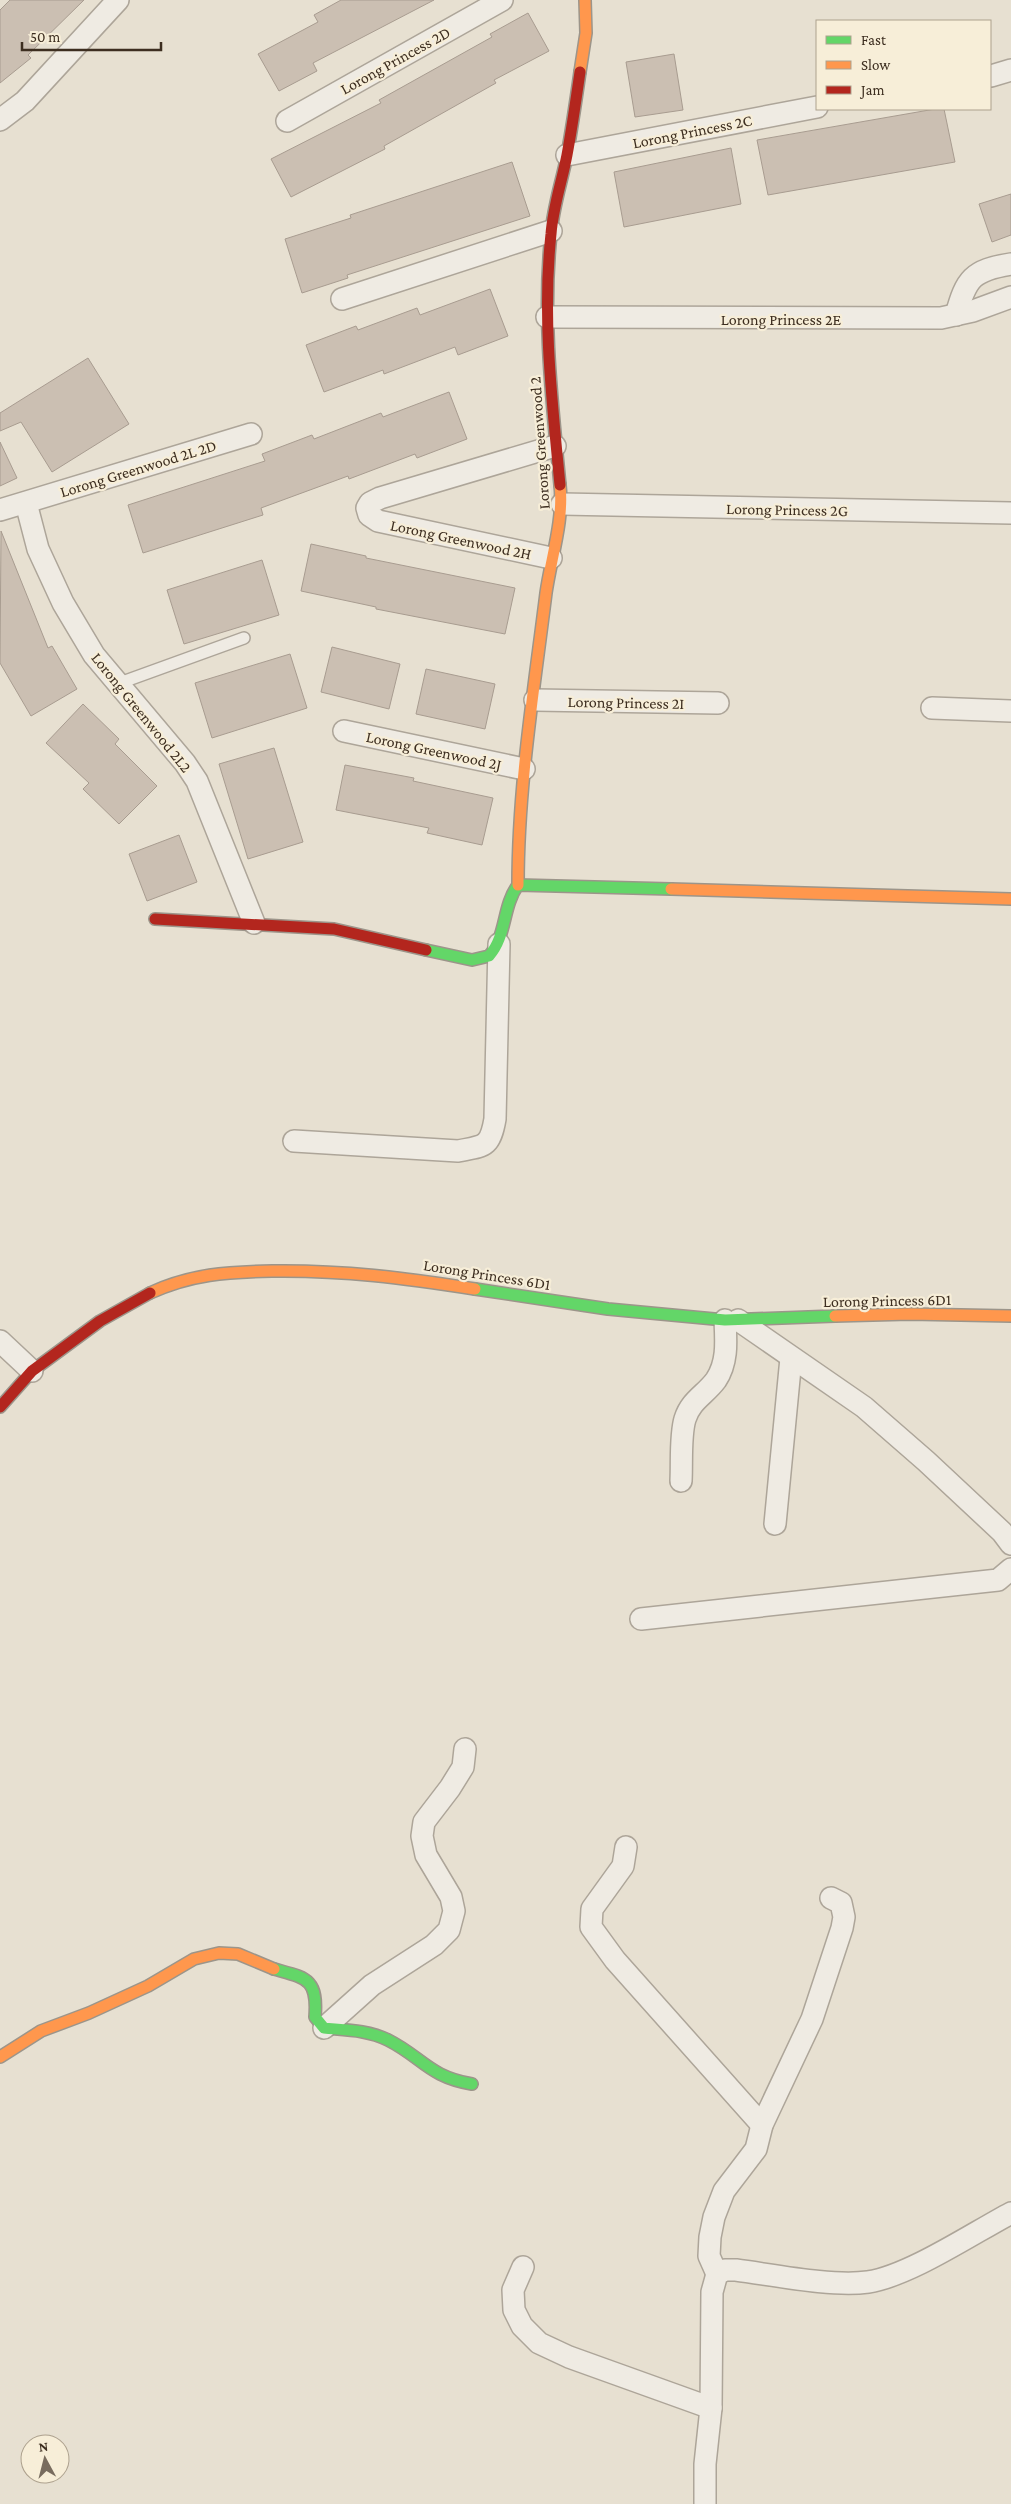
<svg xmlns="http://www.w3.org/2000/svg" width="1011" height="2504" font-family="'Crimson Pro',serif">
  <style>
    .building { fill: #cbbfb2; stroke: #a89c90 }
    .lines { fill: none; stroke-linecap: round; stroke-linejoin: round }
    .lane-casing { stroke: #ada599; stroke-width: 14 }
    .street-casing { stroke: #ada599; stroke-width: 24 }
    .fast-casing { stroke: #9c958a; stroke-width: 14 }
    .slow-casing { stroke: #9c958a; stroke-width: 14 }
    .jam-casing { stroke: #9c958a; stroke-width: 14 }
    .lane { stroke: #efebe3; stroke-width: 11 }
    .street { stroke: #efebe3; stroke-width: 21 }
    .fast { stroke: #63d668; stroke-width: 11 }
    .slow { stroke: #ff974d; stroke-width: 11 }
    .jam { stroke: #b3261e; stroke-width: 11 }
    .labels { text-anchor: middle; stroke-width: 4.5; stroke-linejoin: round; paint-order: stroke }
    .street-label { font-size: 16px; fill: #3d2e20; stroke: #f7eed8 }
  </style>
  <rect width="100%" height="100%" fill="#e7e0d1"/>
  <g class="building">
    <polygon points="10,0 84,0 28,55 31,58 0,83 0,10"/>
    <polygon points="341,0 434,0 313,63 317,71 279,91 258,54 318,22 314,15"/>
    <polygon points="528,13 549,51 494,80 496,83 384,146 385,149 291,197 271,159 381,103 379,100 492,37 490,34"/>
    <polygon points="674,54 683,110 635,117 626,62"/>
    <polygon points="935,109 944,109 955,162 768,195 757,140"/>
    <polygon points="731,148 741,204 624,227 614,172"/>
    <polygon points="512,162 530,216 347,275 348,278 302,293 285,239 351,218 350,215"/>
    <polygon points="1011,194 1011,235 992,242 979,204"/>
    <polygon points="490,289 508,336 458,355 455,347 384,374 383,370 324,392 306,345 356,326 358,330 417,308 420,315"/>
    <polygon points="88,358 129,424 52,472 21,422 0,431 0,413"/>
    <polygon points="449,392 467,439 417,458 415,454 349,479 348,476 261,508 263,515 143,553 128,505 265,461 262,454 312,435 314,439 381,413 383,417"/>
    <polygon points="0,442 17,478 0,486"/>
    <polygon points="1,531 48,648 52,646 77,689 31,716 0,663"/>
    <polygon points="311,544 366,556 366,558 515,588 505,634 376,609 376,607 301,591"/>
    <polygon points="262,560 279,615 184,644 167,590"/>
    <polygon points="332,647 400,664 389,709 321,692"/>
    <polygon points="290,654 307,708 212,738 195,683"/>
    <polygon points="426,669 495,684 485,729 416,714"/>
    <polygon points="83,704 119,739 115,744 157,786 119,824 83,789 89,783 46,743"/>
    <polygon points="274,748 303,842 248,859 219,764"/>
    <polygon points="345,765 414,778 413,781 493,798 482,845 427,833 429,828 336,810"/>
    <polygon points="179,835 197,882 147,901 129,854"/>
  </g>
  <g class="lines">
    <defs>
      <polyline id="lane" points="117,684 244,638"/>
      <g id="street">
        <polyline points="991,76 1011,70"/>
        <polyline points="0,120 25,101 118,0"/>
        <polyline points="287,121 502,0"/>
        <polyline points="567,155 817,107"/>
        <polyline points="342,299 551,231"/>
        <path d="M956,315C966,279 972,270 1011,264"/>
        <polyline points="547,317 941,318 973,311 1011,297"/>
        <polyline points="26,503 38,549 63,603 94,655 185,763 197,781 254,923"/>
        <polyline points="562,504 1011,513"/>
        <polyline points="0,510 251,434"/>
        <polyline points="551,558 378,521 369,515 367,508 370,503 380,498 555,446"/>
        <polyline points="535,700 718,703"/>
        <polyline points="932,708 1011,711"/>
        <polyline points="344,731 524,769"/>
        <path d="M294,1141L458,1151C484,1146 490,1148 495,1119L499,944"/>
        <polyline points="738,1320 864,1407 926,1461 1002,1532 1011,1544"/>
        <polyline points="0,1341 32,1371"/>
        <path d="M681,1481C682,1463 680,1435 685,1419C691,1400 705,1395 716,1380C728,1362 726,1341 725,1320"/>
        <polyline points="775,1524 791,1358"/>
        <polyline points="641,1619 998,1580 1011,1569"/>
        <polyline points="626,1847 623,1866 592,1909 591,1927 615,1960 762,2125"/>
        <polyline points="324,2028 372,1985 434,1945 449,1930 454,1911 451,1897 426,1855 422,1836 424,1822 450,1788 463,1767 465,1749"/>
        <polyline points="523,2267 513,2290 514,2310 522,2326 539,2343 569,2357 711,2408"/>
        <polyline points="717,2274 709,2256 710,2237 714,2217 724,2191 756,2149 762,2125 812,2019 842,1928 844,1917 841,1903 831,1898"/>
        <path d="M705,2504V2464L711,2408L712,2292L717,2274L725,2270H736C774,2275 832,2287 868,2282C909,2276 973,2233 1011,2213"/>
      </g>
      <g id="fast">
        <path d="M426,950L472,960L489,956C507,936 502,907 518,885L671,889"/>
        <polyline points="475,1289 608,1309 725,1320 835,1316"/>
        <path d="M274,1969C306,1978 318,1978 315,2017L324,2028C346,2030 368,2030 388,2040C422,2057 429,2077 472,2084"/>
      </g>
      <g id="slow">
        <polyline points="580,72 586,33 585,0"/>
        <path d="M518,885C518,787 534,690 546,593C551,558 564,520 560,485"/>
        <polyline points="671,889 1011,899"/>
        <path d="M150,1293C191,1274 227,1272 272,1271C344,1270 404,1278 475,1289"/>
        <polyline points="835,1316 910,1314 1011,1316"/>
        <polyline points="0,2057 41,2031 89,2013 148,1986 194,1959 219,1953 238,1954 274,1969"/>
      </g>
      <g id="jam">
        <path d="M560,485C552,401 542,317 551,234C553,207 562,181 567,155C572,128 576,100 580,72"/>
        <polyline points="155,919 334,929 426,950"/>
        <polyline points="0,1407 32,1371 100,1321 150,1293"/>
      </g>
    </defs>
    <use href="#lane" class="lane-casing"/>
    <use href="#street" class="street-casing"/>
    <use href="#fast" class="fast-casing"/>
    <use href="#slow" class="slow-casing"/>
    <use href="#jam" class="jam-casing"/>
    <use href="#lane" class="lane"/>
    <use href="#street" class="street"/>
    <use href="#fast" class="fast"/>
    <use href="#slow" class="slow"/>
    <use href="#jam" class="jam"/>
  </g>
  <g class="labels">
    <g class="street-label">
      <text transform="translate(395 60) rotate(-29)" y="6">Lorong Princess 2D</text>
      <text transform="translate(692 131) rotate(-11)" y="6">Lorong Princess 2C</text>
      <text x="781" y="325">Lorong Princess 2E</text>
      <text transform="translate(539 443) rotate(-94)" y="6">Lorong Greenwood 2</text>
      <text transform="translate(138 468) rotate(-17)" y="6">Lorong Greenwood 2L 2D</text>
      <text transform="translate(787 509) rotate(1)" y="6">Lorong Princess 2G</text>
      <text transform="translate(461 539) rotate(12)" y="6">Lorong Greenwood 2H</text>
      <text transform="translate(626 702) rotate(1)" y="6">Lorong Princess 2I</text>
      <text transform="translate(142 712) rotate(51)" y="6">Lorong Greenwood 2L2</text>
      <text transform="translate(434 750) rotate(12)" y="6">Lorong Greenwood 2J</text>
      <text transform="translate(487 1274) rotate(9)" y="6">Lorong Princess 6D1</text>
      <text transform="translate(887 1300) rotate(-1)" y="6">Lorong Princess 6D1</text>
    </g>
  </g>
  <rect x="816" y="20" width="175" height="90" fill="#f7eed8" stroke="#ada18e"/>
  <rect x="826" y="36" width="25" height="8" fill="#63d668" stroke="#ada18e"/>
  <text x="861" y="45" font-size="15" fill="#3d2e20">Fast</text>
  <rect x="826" y="61" width="25" height="8" fill="#ff974d" stroke="#ada18e"/>
  <text x="861" y="70" font-size="15" fill="#3d2e20">Slow</text>
  <rect x="826" y="86" width="25" height="8" fill="#b3261e" stroke="#ada18e"/>
  <text x="861" y="95" font-size="15" fill="#3d2e20">Jam</text>
  <g transform="translate(45 2459) rotate(353)"><circle r="24" fill="#f7eed8" stroke="#ada18e"/>
  <path d="M0-4L9 19L0 12L-9 19Z" fill="#786c5e"/>
  <text y="-8" font-size="14" font-weight="bold" text-anchor="middle" fill="#3d2e20">N</text>
  </g>
  <path d="M22 42v8h139v-8" fill="none" stroke="#3d2e20" stroke-width="2.5"/>
  <text x="30" y="42" font-size="15" fill="#3d2e20" stroke="#f7eed8" stroke-width="4" paint-order="stroke">50 m</text>
</svg>
